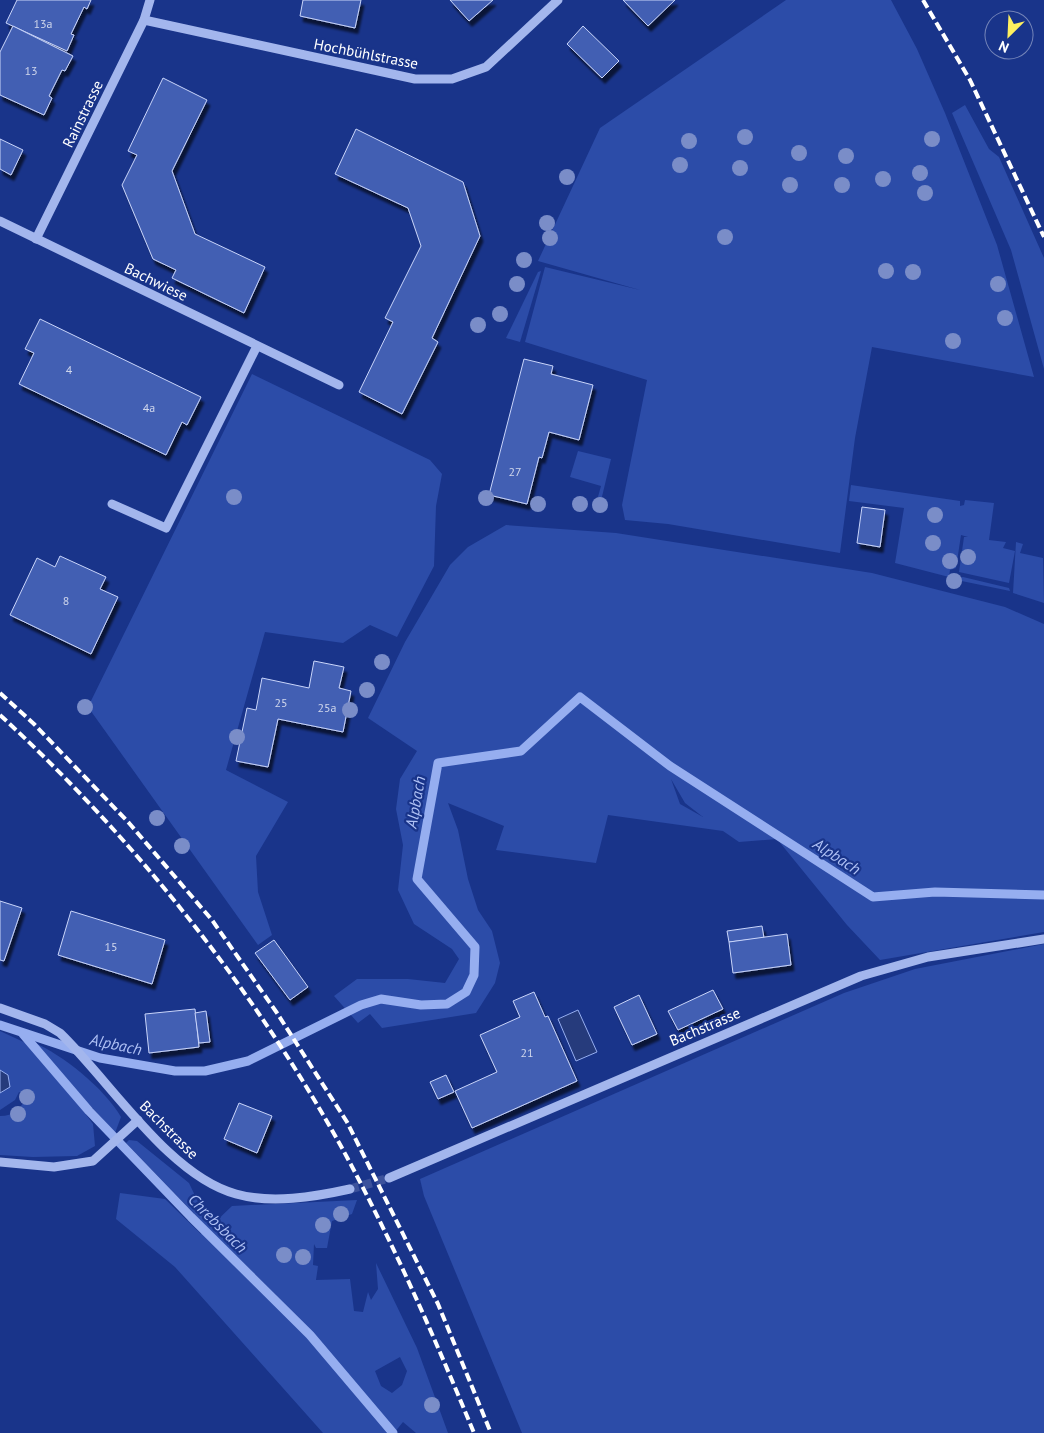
<svg xmlns="http://www.w3.org/2000/svg" width="1044" height="1433" font-family="'PT Sans',sans-serif">
  <style>
    .green { fill: #2c4ca8; fill-rule: evenodd }
    .water { fill: #263b7c; stroke: #96aef0 }
    .lines { fill: none; stroke-linecap: round; stroke-linejoin: round }
    .stream { stroke: #96aef0; stroke-width: 9 }
    .building { fill: #425eb3; stroke: #c9d5fa; filter: url(#shadow) }
    .minor-tunnel { stroke: #3c529c; stroke-width: 9; stroke-dasharray: 9 4.5; stroke-linecap: butt }
    .minor { stroke: #a3b6ed; stroke-width: 9 }
    .rail { stroke: #fff; stroke-width: 4; stroke-dasharray: 9 4; stroke-linecap: butt }
    .tree { fill: #7a8dc8 }
    .labels { text-anchor: middle; stroke-width: 4.5; stroke-linejoin: round; paint-order: stroke }
    .number-label { font-size: 12px; fill: #d0d7ec }
    .street-label { font-size: 15px; fill: #fff; stroke: #19348a }
    .water-label { font-size: 16px; font-style: italic; fill: #afc1f5; stroke: #19348a }
  </style>
  <defs>
    <filter id="shadow"><feDropShadow dx="3" dy="5.5" stdDeviation="1" flood-color="#0009"/></filter>
  </defs>
  <rect width="100%" height="100%" fill="#19348a"/>
  <g class="green">
    <polygon points="786,0 891,0 917,49 945,113 997,245 1034,377 872,347 855,438 840,553 668,524 625,520 622,505 647,380 525,342 545,267 640,290 538,261 600,128"/>
    <polygon points="965,105 989,149 999,157 1044,258 1044,369 1011,250 952,113"/>
    <polygon points="541,271 520,342 506,338 538,272"/>
    <polygon points="252,374 430,460 442,474 436,506 434,566 397,637 370,625 343,643 265,632 226,770 288,802 256,856 258,892 272,935 258,945 88,707"/>
    <polygon points="578,451 611,459 600,505 596,504 601,486 570,477"/>
    <polygon points="851,485 960,501 960,506 964,505 965,500 994,503 989,540 1006,542 1003,548 1015,551 1009,583 959,572 964,537 968,537 961,535 956,568 950,570 949,577 895,563 904,508 849,501"/>
    <path d="M506,525L616,533L872,573L1005,607L1044,624V932L880,960L847,925L777,839L739,842L723,831L608,815L596,863L496,850L504,826L448,803L458,830L468,879L478,910L492,931L500,963L495,983L476,1013L382,1028L370,1014L358,1023L334,996L357,979H408L445,983L459,959L452,949L414,924L398,890L403,845L396,809L400,779L417,751L368,718L405,642L450,565L468,547ZM671,779L685,803L703,817L680,804Z"/>
    <polygon points="1016,542 1023,544 1020,553 1043,558 1044,603 1013,593"/>
    <polygon points="963,577 1009,588 1010,591 952,579"/>
    <polygon points="1044,944 1044,1433 522,1433 424,1196 420,1179 844,993 915,969"/>
    <path d="M0,1031L28,1044L76,1101L93,1124L95,1146L77,1156L33,1157L0,1155V1116C14,1116 20,1109 27,1097L19,1092L15,1100L0,1110V1093L10,1086L8,1075L0,1070Z"/>
    <path d="M33,1042C63,1055 104,1088 121,1117L115,1133Z"/>
    <path d="M129,1140L137,1141L189,1183L210,1227L232,1206L357,1200L352,1214L332,1221L327,1248H316L314,1244L313,1265L318,1266L316,1280L350,1279L354,1311L363,1312L368,1292L371,1300L378,1289L376,1263L417,1348L448,1433H416L403,1422L394,1433H323L175,1267L116,1219L120,1193L165,1199L201,1234L208,1228L126,1143ZM400,1357L407,1371L402,1385L392,1393L381,1386L375,1371Z"/>
  </g>
  <g class="water">
    <polygon points="578,1010 597,1052 576,1061 558,1019"/>
    <polygon points="0,1070 8,1075 10,1087 0,1093"/>
  </g>
  <g class="lines">
    <g class="stream">
      <polyline points="0,1025 100,1058 175,1071 205,1071 248,1061 361,1005 381,999 421,1005 447,1004 466,992 474,975 475,947 417,879 438,763 521,751 580,697 670,766 873,897 935,892 1044,895"/>
      <polyline points="23,1034 89,1111 191,1217 310,1335 393,1433"/>
    </g>
  </g>
  <g class="building">
    <polygon points="17,0 91,0 87,9 84,7 71,34 74,35 67,51 6,23"/>
    <polygon points="303,0 361,0 355,28 300,16"/>
    <polygon points="450,0 493,0 469,21"/>
    <polygon points="623,0 675,0 648,26"/>
    <polygon points="13,26 73,56 65,71 62,70 49,96 52,98 44,115 0,95 0,52"/>
    <polygon points="583,26 619,61 602,78 567,44"/>
    <polygon points="163,78 207,100 172,171 195,234 265,267 244,313 172,278 176,270 153,259 122,185 137,155 128,151"/>
    <polygon points="356,129 463,182 480,236 432,338 438,342 402,414 359,392 393,322 385,318 421,246 408,208 335,174"/>
    <polygon points="0,139 23,150 11,175 0,169"/>
    <polygon points="40,319 201,397 187,425 182,422 166,455 19,384 34,353 25,349"/>
    <polygon points="524,359 553,366 551,374 593,385 579,440 549,432 542,458 539,457 527,504 489,495"/>
    <polygon points="862,507 885,510 880,547 857,543"/>
    <polygon points="60,556 106,577 100,589 118,597 91,654 10,615 37,558 55,567"/>
    <polygon points="314,661 344,667 339,688 351,691 343,732 278,719 268,767 236,761 247,708 256,710 262,678 309,688"/>
    <polygon points="0,901 22,908 4,961 0,960"/>
    <polygon points="71,911 165,940 152,984 58,955"/>
    <polygon points="762,926 764,938 729,942 727,931"/>
    <polygon points="787,934 791,965 733,973 729,942"/>
    <polygon points="274,940 308,987 290,1000 255,953"/>
    <polygon points="713,990 723,1009 678,1030 668,1011"/>
    <polygon points="534,992 545,1017 548,1016 577,1081 472,1128 455,1091 497,1072 480,1035 520,1017 513,1001"/>
    <polygon points="639,995 657,1034 632,1045 614,1007"/>
    <polygon points="195,1009 199,1047 149,1053 145,1014"/>
    <polygon points="206,1011 210,1042 199,1043 195,1013"/>
    <polygon points="446,1075 454,1092 438,1099 430,1082"/>
    <polygon points="239,1103 272,1116 257,1153 224,1139"/>
  </g>
  <g class="lines">
    <polyline class="minor-tunnel" points="350,1189 389,1178"/>
    <g class="minor">
      <polyline points="144,20 415,79 452,79 486,67 558,0"/>
      <polyline points="0,221 339,385"/>
      <polyline points="36,239 144,20 150,0"/>
      <polyline points="112,504 166,528 257,346"/>
      <path d="M0,1008L45,1024L60,1033C110,1081 169,1176 236,1194C271,1204 314,1197 350,1189"/>
      <polyline points="0,1162 54,1167 93,1161 138,1120"/>
      <polyline points="389,1178 861,976 928,957 1044,939"/>
    </g>
    <g class="rail">
      <polyline points="923,0 970,80 1044,237"/>
      <polyline points="0,693 34,724 129,823 212,920 277,1013 347,1122 438,1304 491,1433"/>
      <path d="M0,715C134,838 254,989 342,1148C392,1240 434,1336 474,1433"/>
    </g>
  </g>
  <g class="tree">
    <circle cx="745" cy="137" r="8"/>
    <circle cx="932" cy="139" r="8"/>
    <circle cx="689" cy="141" r="8"/>
    <circle cx="799" cy="153" r="8"/>
    <circle cx="846" cy="156" r="8"/>
    <circle cx="680" cy="165" r="8"/>
    <circle cx="740" cy="168" r="8"/>
    <circle cx="920" cy="173" r="8"/>
    <circle cx="567" cy="177" r="8"/>
    <circle cx="883" cy="179" r="8"/>
    <circle cx="790" cy="185" r="8"/>
    <circle cx="842" cy="185" r="8"/>
    <circle cx="925" cy="193" r="8"/>
    <circle cx="547" cy="223" r="8"/>
    <circle cx="725" cy="237" r="8"/>
    <circle cx="550" cy="238" r="8"/>
    <circle cx="524" cy="260" r="8"/>
    <circle cx="886" cy="271" r="8"/>
    <circle cx="913" cy="272" r="8"/>
    <circle cx="517" cy="284" r="8"/>
    <circle cx="998" cy="284" r="8"/>
    <circle cx="500" cy="314" r="8"/>
    <circle cx="1005" cy="318" r="8"/>
    <circle cx="478" cy="325" r="8"/>
    <circle cx="953" cy="341" r="8"/>
    <circle cx="234" cy="497" r="8"/>
    <circle cx="486" cy="498" r="8"/>
    <circle cx="538" cy="504" r="8"/>
    <circle cx="580" cy="504" r="8"/>
    <circle cx="600" cy="505" r="8"/>
    <circle cx="935" cy="515" r="8"/>
    <circle cx="933" cy="543" r="8"/>
    <circle cx="968" cy="557" r="8"/>
    <circle cx="950" cy="561" r="8"/>
    <circle cx="954" cy="581" r="8"/>
    <circle cx="382" cy="662" r="8"/>
    <circle cx="367" cy="690" r="8"/>
    <circle cx="85" cy="707" r="8"/>
    <circle cx="350" cy="710" r="8"/>
    <circle cx="237" cy="737" r="8"/>
    <circle cx="157" cy="818" r="8"/>
    <circle cx="182" cy="846" r="8"/>
    <circle cx="27" cy="1097" r="8"/>
    <circle cx="18" cy="1114" r="8"/>
    <circle cx="341" cy="1214" r="8"/>
    <circle cx="323" cy="1225" r="8"/>
    <circle cx="284" cy="1255" r="8"/>
    <circle cx="303" cy="1257" r="8"/>
    <circle cx="432" cy="1405" r="8"/>
  </g>
  <g class="labels">
    <g class="number-label">
      <text x="43" y="28">13a</text>
      <text x="31" y="75">13</text>
      <text x="69" y="374">4</text>
      <text x="149" y="412">4a</text>
      <text x="515" y="476">27</text>
      <text x="66" y="605">8</text>
      <text x="281" y="707">25</text>
      <text x="327" y="712">25a</text>
      <text x="111" y="951">15</text>
      <text x="527" y="1057">21</text>
    </g>
    <g class="street-label">
      <text transform="translate(366 54) rotate(11)" y="5">Hochbühlstrasse</text>
      <text transform="translate(83 114) rotate(-64)" y="5">Rainstrasse</text>
      <text transform="translate(156 282) rotate(26)" y="5">Bachwiese</text>
      <text transform="translate(705 1027) rotate(-23)" y="5">Bachstrasse</text>
      <text transform="translate(169 1130) rotate(45)" y="5">Bachstrasse</text>
    </g>
    <g class="water-label">
      <text transform="translate(415 802) rotate(-80)" y="6">Alpbach</text>
      <text transform="translate(837 856) rotate(33)" y="6">Alpbach</text>
      <text transform="translate(116 1044) rotate(12)" y="6">Alpbach</text>
      <text transform="translate(218 1223) rotate(45)" y="6">Chrebsbach</text>
    </g>
  </g>
  <g transform="translate(1009 35) rotate(204)"><circle r="24" fill="#19348a" stroke="#7585b9"/>
  <path d="M0-4L9 19L0 12L-9 19Z" fill="#fff05f"/>
  <text y="-8" font-size="14" font-weight="bold" text-anchor="middle" fill="#ffffff">N</text>
  </g>
</svg>
